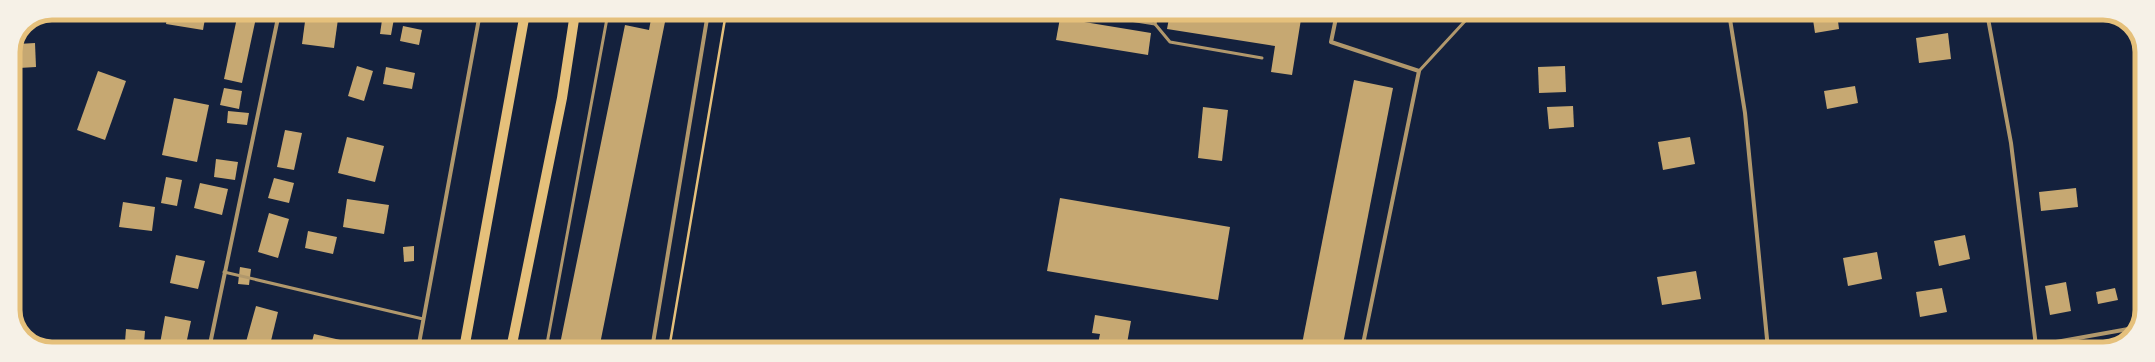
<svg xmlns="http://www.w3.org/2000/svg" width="2155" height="362" font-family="Lato,sans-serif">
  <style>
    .building { fill: #c6a872 }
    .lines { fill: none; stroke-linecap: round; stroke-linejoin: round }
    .path { stroke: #e5c07b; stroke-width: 2.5 }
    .service { stroke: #b1986c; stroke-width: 3 }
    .minor { stroke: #b1986c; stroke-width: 4 }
    .primary { stroke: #e5c07b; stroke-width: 10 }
    .rim { fill: none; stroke: #e5c07b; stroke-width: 5 }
  </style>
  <rect width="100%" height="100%" fill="#14213d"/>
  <g class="building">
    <polygon points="168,13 206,13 203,30 166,24"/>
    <polygon points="238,13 257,13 242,83 224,79"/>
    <polygon points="383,13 395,13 391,35 380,34"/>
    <polygon points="1170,13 1302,13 1292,75 1271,72 1275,46 1167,29"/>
    <polygon points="1812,13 1837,13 1839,29 1815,33"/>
    <polygon points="306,14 338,19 334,48 302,44"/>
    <polygon points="1060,18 1151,33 1148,55 1056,40"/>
    <polygon points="651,19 665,22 599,349 559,349 625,25 649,30"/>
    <polygon points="403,26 422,30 419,45 400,41"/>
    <polygon points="1948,33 1951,59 1919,63 1916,38"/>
    <polygon points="35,43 36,67 19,68 18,44"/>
    <polygon points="357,66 373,71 364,101 348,96"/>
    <polygon points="1565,66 1566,92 1539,93 1538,67"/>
    <polygon points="386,67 415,73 412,89 383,84"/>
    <polygon points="98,71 126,81 105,140 77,130"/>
    <polygon points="1354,80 1393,88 1342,349 1301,349"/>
    <polygon points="1855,86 1858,103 1827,109 1824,91"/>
    <polygon points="224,88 242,91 239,109 220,105"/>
    <polygon points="174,98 209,105 197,162 162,155"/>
    <polygon points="1573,106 1574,127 1549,129 1547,107"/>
    <polygon points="1203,107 1228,110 1222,161 1198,158"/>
    <polygon points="228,111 249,113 247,125 227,123"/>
    <polygon points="285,130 302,133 294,170 277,167"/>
    <polygon points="347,137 384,146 375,182 338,173"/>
    <polygon points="1690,137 1695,164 1663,170 1658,142"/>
    <polygon points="216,159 238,162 235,180 214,177"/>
    <polygon points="166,177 182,180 177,206 161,203"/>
    <polygon points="274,178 294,183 289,203 268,198"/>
    <polygon points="200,183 228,189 222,215 194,208"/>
    <polygon points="2076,188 2078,207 2041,211 2039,192"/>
    <polygon points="1060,198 1230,227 1218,300 1047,271"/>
    <polygon points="347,199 389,205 384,234 343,227"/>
    <polygon points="123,202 155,207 152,231 119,227"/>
    <polygon points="269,213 289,219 278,258 258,252"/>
    <polygon points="308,231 337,237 333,254 305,248"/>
    <polygon points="1965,235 1970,259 1939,266 1934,241"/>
    <polygon points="13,241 17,241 16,248 13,248"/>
    <polygon points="414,246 414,261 404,262 403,247"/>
    <polygon points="1877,252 1882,279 1848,286 1843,258"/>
    <polygon points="176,255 205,261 198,289 170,283"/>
    <polygon points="240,267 251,269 249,285 238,284"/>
    <polygon points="1696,271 1701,299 1662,305 1657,277"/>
    <polygon points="2142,272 2142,295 2138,296 2134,274"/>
    <polygon points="2066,282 2071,311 2050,315 2045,286"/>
    <polygon points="1942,288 1947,312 1920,317 1916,292"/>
    <polygon points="2115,288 2118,300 2098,304 2096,292"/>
    <polygon points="256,306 278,312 269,349 244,349"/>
    <polygon points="1095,315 1131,321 1126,349 1097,349 1100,334 1092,333"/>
    <polygon points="165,316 191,321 185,349 159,349"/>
    <polygon points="126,329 145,331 144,344 125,342"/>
    <polygon points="314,334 358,344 357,349 310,349"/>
  </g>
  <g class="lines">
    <polyline class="path" points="669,349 726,13"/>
    <g class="service">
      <polyline points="1086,13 1155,24 1157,13"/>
      <polyline points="1155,24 1170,42 1262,58"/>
      <polyline points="1419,71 1466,20 1468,13"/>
      <polyline points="224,272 423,319"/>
      <polyline points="546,349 608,13"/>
    </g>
    <g class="minor">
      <polyline points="1337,13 1331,42 1419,71 1362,349"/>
      <polyline points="1729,13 1745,113 1768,349"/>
      <polyline points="1987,13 2011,143 2036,346"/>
      <polyline points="209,349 279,13"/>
      <polyline points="418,349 480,13"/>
      <polyline points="652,349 708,13"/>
      <polyline points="2017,349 2134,328"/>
    </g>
    <g class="primary">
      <polyline points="464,349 525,13"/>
      <polyline points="511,349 562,98 575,13"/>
    </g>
  </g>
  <path d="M0 0H2155V362H0ZM52 20H2103A32 32 0 0 1 2135 52V310A32 32 0 0 1 2103 342H52A32 32 0 0 1 20 310V52A32 32 0 0 1 52 20Z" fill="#f6f1e7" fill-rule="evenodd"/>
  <path class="rim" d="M52 20H2103A32 32 0 0 1 2135 52V310A32 32 0 0 1 2103 342H52A32 32 0 0 1 20 310V52A32 32 0 0 1 52 20Z"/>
</svg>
